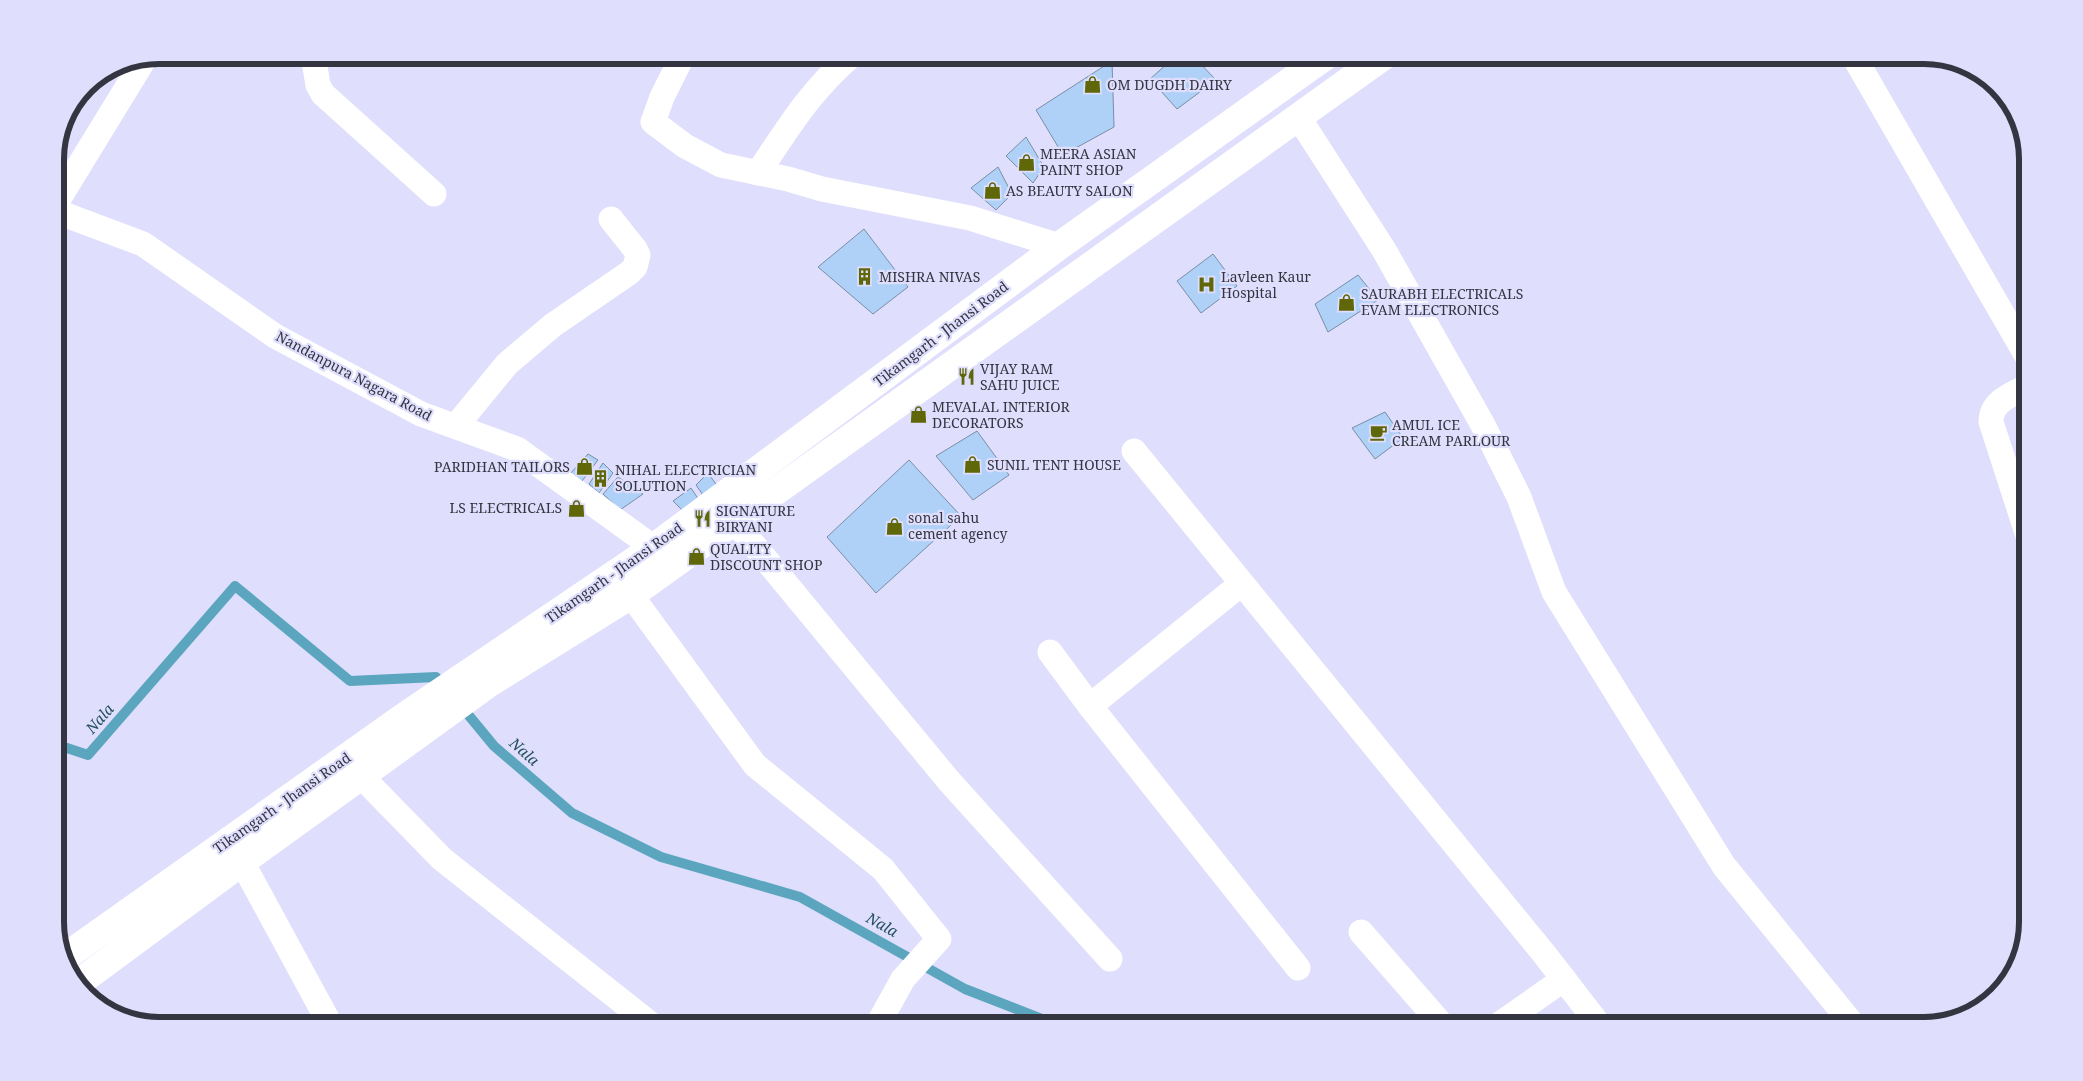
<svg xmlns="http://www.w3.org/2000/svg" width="2083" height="1081" font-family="'Noto Serif',serif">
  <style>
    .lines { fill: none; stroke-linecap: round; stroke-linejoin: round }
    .stream { stroke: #5ba6be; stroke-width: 10 }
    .building { fill: #afd1f7; stroke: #7a8ea5 }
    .street { stroke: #fff; stroke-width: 25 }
    .secondary { stroke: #fff; stroke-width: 28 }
    .labels { text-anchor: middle; stroke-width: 4.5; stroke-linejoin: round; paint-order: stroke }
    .poi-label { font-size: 14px; fill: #353541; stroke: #dfdefd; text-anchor: start }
    .street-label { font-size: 14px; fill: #353541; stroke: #dfdefd }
    .water-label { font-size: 15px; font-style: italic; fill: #23525e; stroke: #dfdefd }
    .rim { fill: none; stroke: #353541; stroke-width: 6 }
  </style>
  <rect width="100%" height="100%" fill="#dfdefd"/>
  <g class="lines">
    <g class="stream">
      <polyline points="461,706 494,746 572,813 661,857 800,897 965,989 1060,1026"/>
      <polyline points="55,744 88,755 235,586 350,681 436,677 445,688"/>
    </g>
  </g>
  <g class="building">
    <polygon points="1177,55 1192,55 1216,80 1177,109 1150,79"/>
    <polygon points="1112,61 1114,127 1063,155 1036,110"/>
    <polygon points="1026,137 1044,167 1033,183 1006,156"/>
    <polygon points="998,167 1012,194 996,210 971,188"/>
    <polygon points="864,229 908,287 873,314 818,267"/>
    <polygon points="1213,254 1237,286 1201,313 1177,281"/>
    <polygon points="1358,275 1378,300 1328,332 1315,304"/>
    <polygon points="1385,412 1403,438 1375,459 1352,428"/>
    <polygon points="977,431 1009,475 973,500 936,456"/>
    <polygon points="588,454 598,460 582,481 570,474"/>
    <polygon points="909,460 961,516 876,593 827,537"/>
    <polygon points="603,463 613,473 599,493 589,484"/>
    <polygon points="708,473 718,487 705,498 696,485"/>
    <polygon points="618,477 643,494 620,510 603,494"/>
    <polygon points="691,488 701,503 687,515 673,501"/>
  </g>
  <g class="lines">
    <g class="street">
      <polyline points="313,55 318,85 323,94 434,194"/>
      <polyline points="683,55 662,97 653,122 685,146 721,165 788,179 822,189 970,218 1059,246"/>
      <polyline points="1853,55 2028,358"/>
      <polyline points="1299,118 1384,250 1483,425 1519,497 1554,592 1724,866 1854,1026"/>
      <path d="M758,173C788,128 810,91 852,55"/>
      <polyline points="55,205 145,58"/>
      <polyline points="55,211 143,244 275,336 421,414 517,449 668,558"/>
      <path d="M2028,386C2011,395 1991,401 1991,422L2028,536"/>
      <polyline points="456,426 507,364 553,325 629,273 635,267 638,255 635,249 611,219"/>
      <polyline points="1134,451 1545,955 1600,1026"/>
      <polyline points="734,521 949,781 1110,959"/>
      <polyline points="631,595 755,765 883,869 939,939 903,979 877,1026"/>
      <polyline points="1050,652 1090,706 1298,968"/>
      <polyline points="1090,706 1241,584"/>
      <polyline points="361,776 442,859 653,1026"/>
      <polyline points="242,862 331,1026"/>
      <polyline points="1361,932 1443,1026"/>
      <polyline points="1497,1026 1564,979"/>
    </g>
    <g class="secondary">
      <polyline points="65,957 405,716 653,548 1059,246 1327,55"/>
      <polyline points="77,984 242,862 491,682 631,595 1385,55"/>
    </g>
  </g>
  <defs>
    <symbol id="shop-bare" viewBox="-9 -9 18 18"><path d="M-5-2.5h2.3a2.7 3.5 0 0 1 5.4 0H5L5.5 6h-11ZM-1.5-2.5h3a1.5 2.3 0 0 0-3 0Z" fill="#5f6709" stroke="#dfdefd" stroke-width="2.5" paint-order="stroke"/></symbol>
    <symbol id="building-bare" viewBox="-9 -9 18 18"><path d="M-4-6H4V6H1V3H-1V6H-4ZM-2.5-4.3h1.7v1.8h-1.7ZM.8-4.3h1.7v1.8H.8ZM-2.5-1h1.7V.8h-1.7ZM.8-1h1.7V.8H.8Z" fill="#5f6709" stroke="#dfdefd" stroke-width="2.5" paint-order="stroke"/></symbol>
    <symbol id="hospital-bare" viewBox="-9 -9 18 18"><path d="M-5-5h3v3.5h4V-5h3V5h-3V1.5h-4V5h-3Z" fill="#5f6709" stroke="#dfdefd" stroke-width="2.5" paint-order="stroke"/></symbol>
    <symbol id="restaurant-bare" viewBox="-9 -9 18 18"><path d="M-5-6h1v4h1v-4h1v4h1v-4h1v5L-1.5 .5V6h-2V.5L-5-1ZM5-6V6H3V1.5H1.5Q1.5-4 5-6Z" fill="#5f6709" stroke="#dfdefd" stroke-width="2.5" paint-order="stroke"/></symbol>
    <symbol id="cafe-bare" viewBox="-9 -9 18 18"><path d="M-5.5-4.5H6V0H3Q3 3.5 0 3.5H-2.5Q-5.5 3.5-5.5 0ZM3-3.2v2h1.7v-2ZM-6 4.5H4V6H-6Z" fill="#5f6709" stroke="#dfdefd" stroke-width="2.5" paint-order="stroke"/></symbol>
  </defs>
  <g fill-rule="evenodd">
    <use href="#shop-bare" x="1080" y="72" width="25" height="25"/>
    <use href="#shop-bare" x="1014" y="150" width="25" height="25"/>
    <use href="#shop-bare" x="980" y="178" width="25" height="25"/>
    <use href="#building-bare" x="852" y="264" width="25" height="25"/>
    <use href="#hospital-bare" x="1194" y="272" width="25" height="25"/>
    <use href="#shop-bare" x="1334" y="290" width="25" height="25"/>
    <use href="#restaurant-bare" x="954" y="364" width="25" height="25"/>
    <use href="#shop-bare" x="906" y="402" width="25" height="25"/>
    <use href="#cafe-bare" x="1366" y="420" width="25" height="25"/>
    <use href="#shop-bare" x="960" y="452" width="25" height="25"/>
    <use href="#shop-bare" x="572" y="454" width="25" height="25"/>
    <use href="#building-bare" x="588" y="466" width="25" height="25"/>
    <use href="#shop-bare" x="564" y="496" width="25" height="25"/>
    <use href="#restaurant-bare" x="690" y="506" width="25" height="25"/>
    <use href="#shop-bare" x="882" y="514" width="25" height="25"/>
    <use href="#shop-bare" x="684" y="544" width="25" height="25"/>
  </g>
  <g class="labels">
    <g class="poi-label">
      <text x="1107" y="90">OM DUGDH DAIRY</text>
      <text x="1040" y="159">MEERA ASIAN<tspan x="1040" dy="16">PAINT SHOP</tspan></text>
      <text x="1006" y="196">AS BEAUTY SALON</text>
      <text x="879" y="282">MISHRA NIVAS</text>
      <text x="1221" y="282">Lavleen Kaur<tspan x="1221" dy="16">Hospital</tspan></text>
      <text x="1361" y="299">SAURABH ELECTRICALS<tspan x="1361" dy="16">EVAM ELECTRONICS</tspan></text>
      <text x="980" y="374">VIJAY RAM<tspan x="980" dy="16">SAHU JUICE</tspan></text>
      <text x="932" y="412">MEVALAL INTERIOR<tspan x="932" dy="16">DECORATORS</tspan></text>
      <text x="1392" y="430">AMUL ICE<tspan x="1392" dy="16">CREAM PARLOUR</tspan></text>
      <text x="987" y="470">SUNIL TENT HOUSE</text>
      <text x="570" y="472" text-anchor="end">PARIDHAN TAILORS</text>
      <text x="615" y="475">NIHAL ELECTRICIAN<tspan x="615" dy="16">SOLUTION</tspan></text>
      <text x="562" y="513" text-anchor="end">LS ELECTRICALS</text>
      <text x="716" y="516">SIGNATURE<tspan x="716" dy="16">BIRYANI</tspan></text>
      <text x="908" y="523">sonal sahu<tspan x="908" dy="16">cement agency</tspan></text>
      <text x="710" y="554">QUALITY<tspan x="710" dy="16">DISCOUNT SHOP</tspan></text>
    </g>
    <g class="street-label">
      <text transform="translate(941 334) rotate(-37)" y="5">Tikamgarh - Jhansi Road</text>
      <text transform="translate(354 376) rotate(28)" y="5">Nandanpura Nagara Road</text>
      <text transform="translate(614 573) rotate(-35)" y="5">Tikamgarh - Jhansi Road</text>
      <text transform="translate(282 803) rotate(-35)" y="5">Tikamgarh - Jhansi Road</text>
    </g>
    <g class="water-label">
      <text transform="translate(100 719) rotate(-49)" y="5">Nala</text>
      <text transform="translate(524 752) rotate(41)" y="5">Nala</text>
      <text transform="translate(882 925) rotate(29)" y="5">Nala</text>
    </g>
  </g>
  <path d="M0 0H2083V1081H0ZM159 64H1924A95 95 0 0 1 2019 159V922A95 95 0 0 1 1924 1017H159A95 95 0 0 1 64 922V159A95 95 0 0 1 159 64Z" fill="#dfdefd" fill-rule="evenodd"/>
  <path class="rim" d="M159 64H1924A95 95 0 0 1 2019 159V922A95 95 0 0 1 1924 1017H159A95 95 0 0 1 64 922V159A95 95 0 0 1 159 64Z"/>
</svg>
